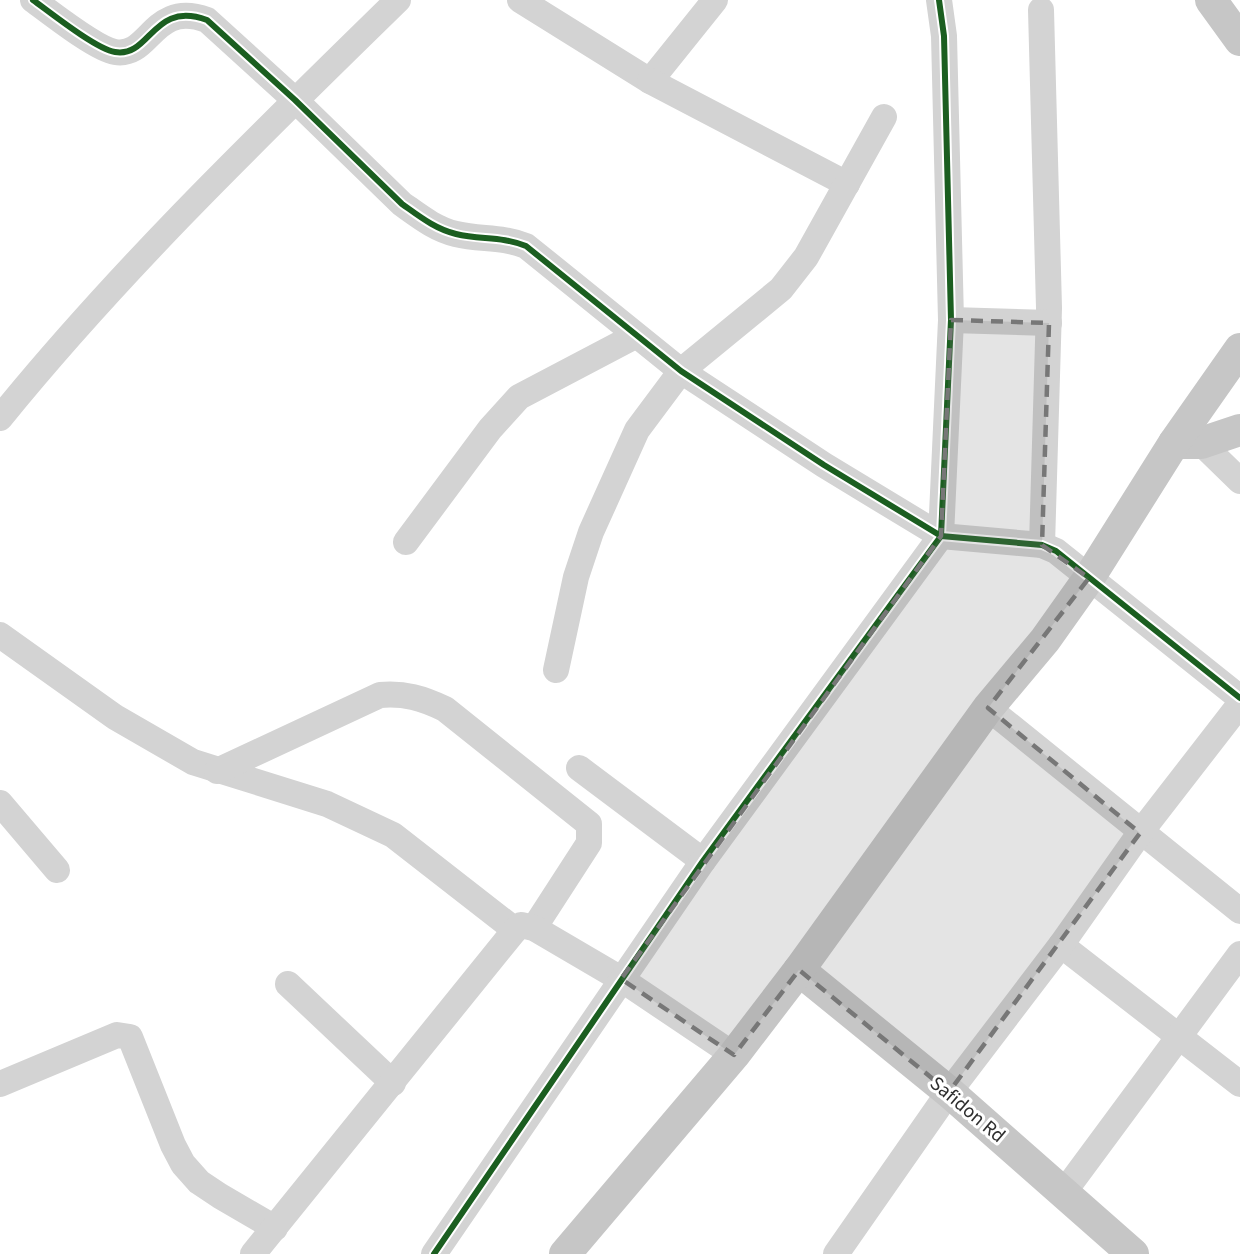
<svg xmlns="http://www.w3.org/2000/svg" width="1240" height="1254" font-family="'Source Sans 3',sans-serif">
  <style>
    .lines { fill: none; stroke-linecap: round; stroke-linejoin: round }
    .minor { stroke: #d3d3d3; stroke-width: 26 }
    .major { stroke: #c6c6c6; stroke-width: 32 }
    .cycleway-casing { stroke: #fff; stroke-width: 10 }
    .cycleway { stroke: #1b5e20; stroke-width: 6 }
    .marked { fill: #777; fill-opacity: 0.2; stroke: #777; stroke-width: 4.5; stroke-dasharray: 12 8; stroke-linejoin: round }
    .labels { text-anchor: middle; stroke-width: 6; stroke-linejoin: round; paint-order: stroke }
    .street-label { font-size: 20px; fill: #2e2e2e; stroke: #fff }
  </style>
  <rect width="100%" height="100%" fill="#fff"/>
  <g class="lines">
    <g class="minor">
      <path d="M33,0C51,13 96,49 115,52C151,58 152,0 207,20L295,100L402,204C419,216 435,229 456,234C481,240 501,236 526,246L681,371L824,465L941,536L1042,545L1056,551L1240,698"/>
      <polyline points="520,0 650,81 715,0"/>
      <polyline points="1041,10 1049,308 1042,545"/>
      <polyline points="650,81 847,184"/>
      <polyline points="951,320 1049,323"/>
      <path d="M0,418C121,269 261,134 398,0"/>
      <polyline points="1201,443 1240,481"/>
      <polyline points="406,542 490,429 519,397 635,336"/>
      <polyline points="0,635 115,717 193,762 327,804 393,835 515,930"/>
      <polyline points="556,670 576,577 591,532 637,430 681,371 781,289 806,257 884,117"/>
      <polyline points="988,708 1240,911"/>
      <polyline points="579,768 703,861"/>
      <path d="M217,771L380,695C405,693 422,698 445,709L589,824V843L534,928"/>
      <polyline points="0,803 57,870"/>
      <polyline points="1061,945 1240,1084"/>
      <polyline points="288,984 393,1083"/>
      <polyline points="0,1084 117,1035 130,1037 173,1145 183,1164 199,1182 220,1196 275,1228"/>
      <polyline points="1064,1192 1240,954"/>
      <polyline points="253,1254 515,930 521,925 534,928 621,979 734,1055"/>
      <polyline points="434,1254 703,861 941,536 951,320 944,36 939,0"/>
      <polyline points="836,1254 949,1092 1061,945 1140,833 1240,704"/>
    </g>
    <g class="major">
      <polyline points="1211,0 1240,40"/>
      <polyline points="1174,443 1201,443 1240,430"/>
      <polyline points="799,970 949,1092 1133,1254"/>
      <polyline points="565,1254 734,1055 799,970 988,708 1045,640 1089,578 1174,443 1240,349"/>
    </g>
    <defs>
      <g id="cycleway">
        <path d="M33,0C51,13 96,49 115,52C151,58 152,0 207,20L295,100L402,204C419,216 435,229 456,234C481,240 501,236 526,246L681,371L824,465L941,536L1042,545L1056,551L1240,698"/>
        <polyline points="434,1254 703,861 941,536 951,320 944,36 939,0"/>
      </g>
    </defs>
    <use href="#cycleway" class="cycleway-casing"/>
    <use href="#cycleway" class="cycleway"/>
  </g>
  <path class="marked" d="M951,320L1049,323L1042,545L1089,578L988,708L1140,833L949,1092L799,970L734,1055L621,979L941,536Z"/>
  <g class="labels">
    <g class="street-label">
      <text transform="translate(968 1109) rotate(40)" y="7">Safidon Rd</text>
    </g>
  </g>
</svg>
